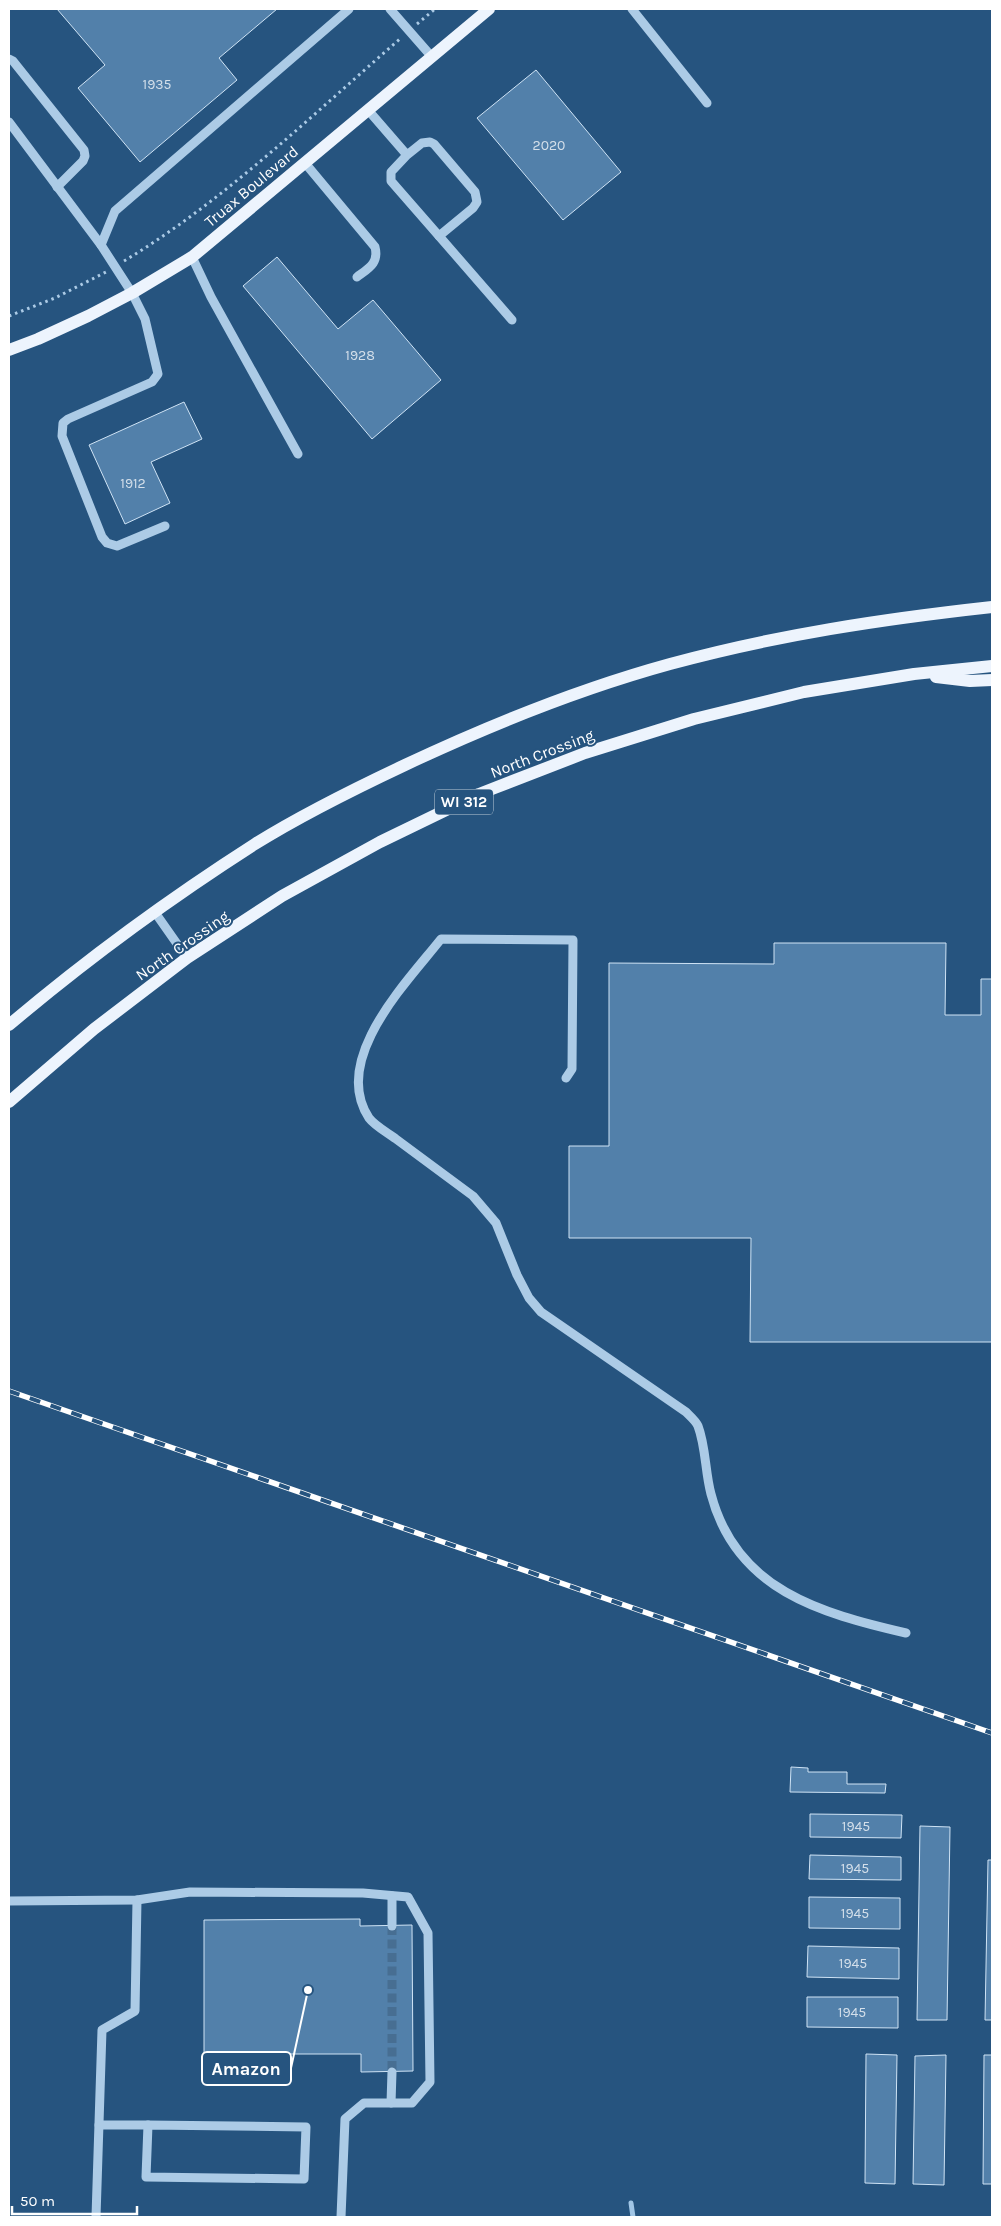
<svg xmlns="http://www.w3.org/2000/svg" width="1001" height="2226" font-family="Karla,sans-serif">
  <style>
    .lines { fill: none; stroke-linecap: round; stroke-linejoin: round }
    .stream { stroke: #a1c6e6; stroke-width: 5 }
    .building { fill: #5280aa; stroke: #cfe3f5 }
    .minor-tunnel { stroke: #476e92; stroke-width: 9; stroke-dasharray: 9 4.5; stroke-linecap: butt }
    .path { stroke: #accbe6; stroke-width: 3; stroke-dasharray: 2.5 4; stroke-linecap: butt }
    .minor { stroke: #accbe6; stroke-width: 9 }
    .major { stroke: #edf4fd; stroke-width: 12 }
    .rail-casing { stroke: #fff; stroke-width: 5.5 }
    .rail { stroke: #26547f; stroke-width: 4; stroke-dasharray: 11; stroke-linecap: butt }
    .labels { text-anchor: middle; stroke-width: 4; stroke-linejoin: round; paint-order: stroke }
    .number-label { font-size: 14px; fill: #d4dfea }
    .shield { fill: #26547f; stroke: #beccd9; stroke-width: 1 }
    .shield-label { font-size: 15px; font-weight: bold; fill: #fff }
    .street-label { font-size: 16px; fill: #fff; stroke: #26547f }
    .leader { fill: none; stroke: #fff; stroke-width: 2 }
    .callout-dot { fill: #fff; stroke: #26547f; stroke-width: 2 }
    .callout { fill: #26547f; stroke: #fff; stroke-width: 2 }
    .callout-label { font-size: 18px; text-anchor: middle; font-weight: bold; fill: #fff }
  </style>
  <rect width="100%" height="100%" fill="#26547f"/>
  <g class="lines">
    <polyline class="stream" points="631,2203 633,2217"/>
  </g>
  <g class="building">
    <polygon points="57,9 277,9 219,58 237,80 140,162 78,88 105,65"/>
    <polygon points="536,70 621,172 563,220 477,118"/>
    <polygon points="277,257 338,329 373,300 441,380 372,439 243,286"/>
    <polygon points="184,402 202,439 151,462 170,503 125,524 89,445"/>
    <polygon points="774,943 946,943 945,1015 981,1015 981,979 992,979 992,1342 750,1342 751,1238 569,1238 569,1146 609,1146 609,963 774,964"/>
    <polygon points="791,1767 808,1768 808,1772 847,1772 847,1784 886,1784 885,1793 790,1792"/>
    <polygon points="810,1814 902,1815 901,1838 810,1837"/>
    <polygon points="920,1826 950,1827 947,2020 917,2020"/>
    <polygon points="810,1855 901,1857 901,1880 809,1879"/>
    <polygon points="988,1860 992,1860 992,2020 985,2020"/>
    <polygon points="809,1897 900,1898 900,1929 809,1928"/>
    <polygon points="360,1919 360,1926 412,1925 413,2071 361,2072 361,2054 250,2054 250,2071 204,2071 204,1920"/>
    <polygon points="808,1946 899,1948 899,1979 807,1977"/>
    <polygon points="807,1997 898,1997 898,2028 807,2027"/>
    <polygon points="866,2054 897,2055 895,2184 865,2183"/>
    <polygon points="946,2055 944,2185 913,2184 915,2056"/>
    <polygon points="984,2055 992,2055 992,2184 983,2184"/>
  </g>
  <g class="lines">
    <polyline class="minor-tunnel" points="392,1926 392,2072"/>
    <g class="path">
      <polyline points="417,24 435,9"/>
      <path d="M124,261C224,201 312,115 401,38"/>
      <polyline points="9,316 55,298 106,272"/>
    </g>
    <g class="minor">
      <polyline points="390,9 432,57"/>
      <polyline points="632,9 707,103"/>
      <polyline points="9,59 13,61 84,150 85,156 83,161 57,187"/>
      <polyline points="368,110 407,155 422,143 430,142 434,144 475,192 477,202 473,208 439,236 391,181 391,172 407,155"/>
      <polyline points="9,122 101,245 115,211 349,9"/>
      <path d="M305,163L375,247C379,263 369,268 357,277"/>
      <polyline points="439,236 512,320"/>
      <polyline points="101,245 132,293 145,319 158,374 152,382 68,419 63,423 62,436 102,537 107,543 117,546 165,526"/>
      <polyline points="192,257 211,297 298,454"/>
      <polyline points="154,911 187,958"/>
      <path d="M566,1078L572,1069L573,940L441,939C408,981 330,1059 369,1118C375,1126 388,1133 396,1139C422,1158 447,1177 473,1196L496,1223L517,1275L529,1298L541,1312L686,1412C690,1416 696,1421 698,1426C706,1447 705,1472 711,1494C736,1590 820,1613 906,1633"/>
      <polyline points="9,1901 137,1900 190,1892 363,1893 408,1897 428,1933 430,2082 412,2103 364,2103 345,2119 341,2217"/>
      <polyline points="392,1926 392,1896"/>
      <polyline points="391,2103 392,2072"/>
      <polyline points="99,2125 148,2125"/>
      <polygon points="148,2125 306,2127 304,2179 146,2177"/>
      <polyline points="96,2217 102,2030 135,2011 137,1900"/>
    </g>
    <g class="major">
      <polyline points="9,350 38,339 88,316 132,293 192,257 489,9"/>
      <polyline points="936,677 970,681 992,680"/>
      <path d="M9,1025C87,959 169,899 255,844C303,814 354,789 405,765C490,725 579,689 670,664C776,635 883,619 992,607"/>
      <polyline points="9,1102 94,1029 187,958 282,896 380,842 479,794 585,753 694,719 804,692 914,674 992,666"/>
    </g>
    <defs>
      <polyline id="rail" points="9,1391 992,1733"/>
    </defs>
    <use href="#rail" class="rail-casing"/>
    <use href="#rail" class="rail"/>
  </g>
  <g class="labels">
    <g class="number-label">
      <text x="157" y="89">1935</text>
      <text x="549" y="150">2020</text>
      <text x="360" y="360">1928</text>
      <text x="133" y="488">1912</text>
      <text x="856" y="1831">1945</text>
      <text x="855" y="1873">1945</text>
      <text x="855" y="1918">1945</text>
      <text x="853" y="1968">1945</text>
      <text x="852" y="2017">1945</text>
    </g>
    <rect class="shield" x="435" y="789.5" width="58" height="25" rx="4"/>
    <g class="shield-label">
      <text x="464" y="807">WI 312</text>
    </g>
    <g class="street-label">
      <text transform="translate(251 186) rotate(-40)" y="6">Truax Boulevard</text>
      <text transform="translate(542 753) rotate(-21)" y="6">North Crossing</text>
      <text transform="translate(182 945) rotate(-35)" y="6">North Crossing</text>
    </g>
  </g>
  <path class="leader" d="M308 1990L291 2068"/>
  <circle class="callout-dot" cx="308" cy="1990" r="5"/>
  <rect class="callout" x="202" y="2052" width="89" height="33" rx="5"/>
  <g class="callout-label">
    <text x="246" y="2075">Amazon</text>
  </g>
  <rect width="1001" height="2226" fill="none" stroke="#ffffff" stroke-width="20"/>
  <path d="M12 2206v8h125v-8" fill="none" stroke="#ffffff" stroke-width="2.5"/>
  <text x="20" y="2206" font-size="15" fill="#ffffff" stroke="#26547f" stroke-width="4" paint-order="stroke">50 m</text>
</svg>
